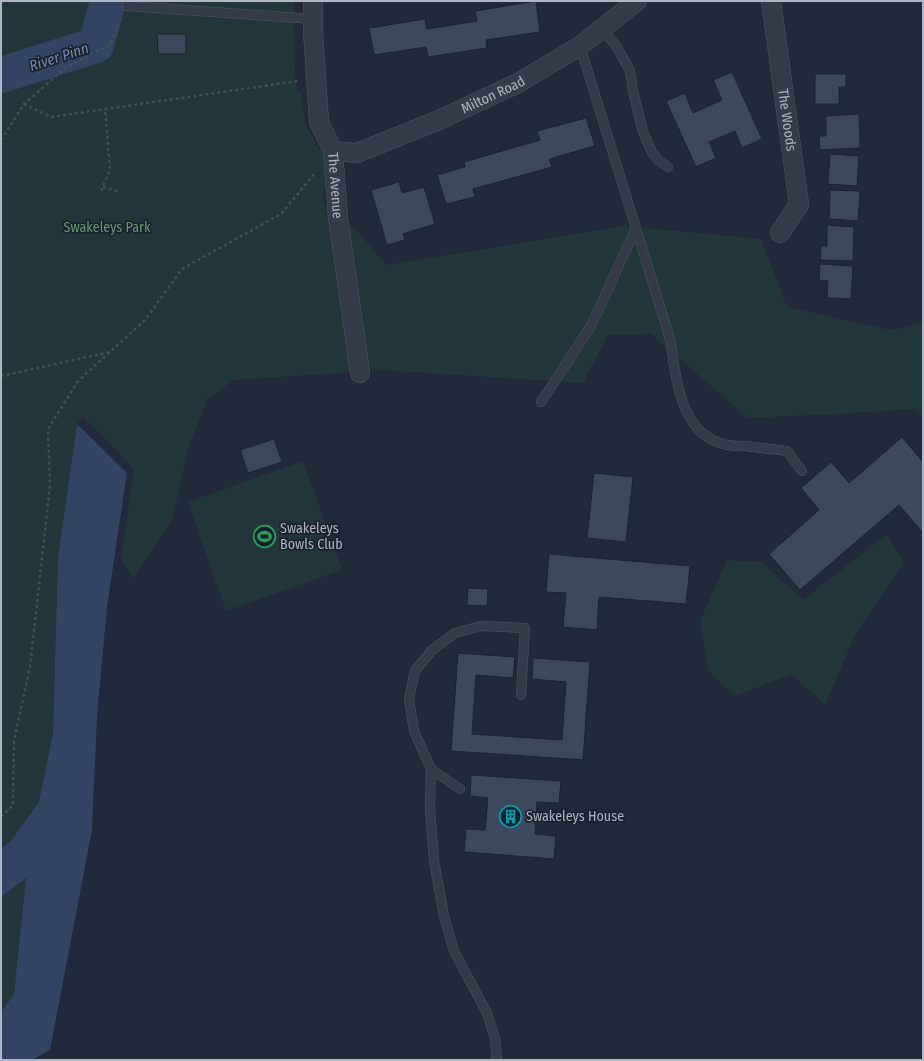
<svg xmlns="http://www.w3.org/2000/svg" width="924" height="1061" font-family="'Fira Sans Condensed',sans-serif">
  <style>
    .green { fill: #22373b }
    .water { fill: #324563 }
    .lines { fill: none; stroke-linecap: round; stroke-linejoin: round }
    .river { stroke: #324563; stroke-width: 36 }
    .building { fill: #3c485b; stroke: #1b2331 }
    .service-casing { stroke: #4f5765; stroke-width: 10 }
    .minor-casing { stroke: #4f5765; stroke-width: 20 }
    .path { stroke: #3d5356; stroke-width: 2.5; stroke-dasharray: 3 3; stroke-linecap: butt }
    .service { stroke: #343c4b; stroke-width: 9 }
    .minor { stroke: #343c4b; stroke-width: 19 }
    .labels { text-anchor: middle; stroke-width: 3.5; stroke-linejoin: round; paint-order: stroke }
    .street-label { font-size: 14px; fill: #afb7c7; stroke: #19212f }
    .park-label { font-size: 14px; fill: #659973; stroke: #19212f }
    .poi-label { font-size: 14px; fill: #afb7c7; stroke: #19212f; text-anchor: start }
    .water-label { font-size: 15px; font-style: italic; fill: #748cb1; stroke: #19212f }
  </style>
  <rect width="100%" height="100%" fill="#202a3a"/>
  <g class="green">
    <polygon points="1,1 294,1 295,73 297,92 301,92 305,123 336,178 322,194 325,204 361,235 386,265 624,226 761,239 787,307 890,330 923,323 923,417 915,409 837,414 748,418 651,334 608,335 583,383 382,370 234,380 207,399 188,449 172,521 133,579 121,560 134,469 83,417 77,424 58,557 53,733 39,802 11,841 1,849"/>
    <polygon points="303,461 342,570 226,611 188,502"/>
    <polygon points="887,534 904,563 855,635 825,705 792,674 735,696 708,670 700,621 727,560 761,562 803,600"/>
    <polygon points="26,877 14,994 1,1012 1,897"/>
  </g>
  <polygon class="water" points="77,424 127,473 107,607 97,715 92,830 50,1050 32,1060 1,1060 1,1012 14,994 26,878 1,897 1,849 11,841 39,802 53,733 58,557"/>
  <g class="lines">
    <polyline class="river" points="1,75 96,45 108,1"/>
  </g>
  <g class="building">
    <polygon points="536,1 540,32 486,40 487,48 428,57 426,47 374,55 369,28 425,19 427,29 477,21 475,11"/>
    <polygon points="157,34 186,34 186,54 158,54"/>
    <polygon points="732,72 762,139 742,148 735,131 709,142 716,158 696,167 666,101 685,93 693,113 722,100 713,80"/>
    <polygon points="815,74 846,74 846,87 839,87 839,104 815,104"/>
    <polygon points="859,114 860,148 820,150 819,136 826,136 826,116"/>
    <polygon points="586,118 595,146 549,159 552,167 473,189 475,197 446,204 437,175 465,167 464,162 540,140 537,131"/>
    <polygon points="830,154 859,156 857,186 828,184"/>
    <polygon points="399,182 402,193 424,187 435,224 403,234 405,240 387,245 371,190"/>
    <polygon points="830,190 860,191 858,221 829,219"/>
    <polygon points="827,225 854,227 853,261 820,260 821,246 827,246"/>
    <polygon points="820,264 853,266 851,299 827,298 828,281 819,280"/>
    <polygon points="902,437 923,462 923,533 899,505 800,590 769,554 819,510 801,488 831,462 849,483"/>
    <polygon points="274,439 282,462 248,473 240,450"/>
    <polygon points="594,473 633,477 626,542 587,538"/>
    <polygon points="549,554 690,566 686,604 599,597 597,630 563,627 566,593 546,592"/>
    <polygon points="468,588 488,589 487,606 467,605"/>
    <polygon points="458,653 515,657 513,678 476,675 472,734 562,740 566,682 532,679 533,658 590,662 583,760 451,751"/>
    <polygon points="471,775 561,781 559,803 537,802 535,834 556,836 554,859 464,852 466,829 485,830 488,798 470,796"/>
  </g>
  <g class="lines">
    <defs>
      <g id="service">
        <polyline points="127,6 313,19"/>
        <polyline points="602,29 617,47 630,71 633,91 643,132 652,152 658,160 668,167"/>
        <path d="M580,46L670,339C676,376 679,432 723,444C730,446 738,446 745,446C759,448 773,449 787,451L802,471"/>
        <polyline points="541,402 591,326 636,228"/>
        <polyline points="431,769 460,789"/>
        <polyline points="497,1060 495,1038 487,1013 454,951 444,916 434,861 430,808 431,769 414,731 409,699 415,671 432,650 455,633 481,626 525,628 521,695"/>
      </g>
      <g id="minor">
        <path id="s1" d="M313,1V31L319,122L333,151L338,217L360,373"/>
        <path id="s2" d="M771,1L799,204L780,233"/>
        <path id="s3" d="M333,151L357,153L439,120L518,83L580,46L637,1"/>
      </g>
    </defs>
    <use href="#service" class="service-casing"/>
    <use href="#minor" class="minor-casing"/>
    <g class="path">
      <polyline points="24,104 51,117 298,81"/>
      <polyline points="1,140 24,104 64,69 110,44 121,19"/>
      <polyline points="103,187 121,192"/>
      <polyline points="101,191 110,169 105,109"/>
      <polyline points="1,376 110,352"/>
      <polyline points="1,817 13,805 14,741 30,667 50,484 48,429 78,381 145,320 182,269 281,214 315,173"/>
    </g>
    <use href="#service" class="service"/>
    <use href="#minor" class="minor"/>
  </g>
  <defs>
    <symbol id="stadium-ring" viewBox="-11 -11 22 22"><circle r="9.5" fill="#19212f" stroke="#2e9e5b" stroke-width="1.5"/><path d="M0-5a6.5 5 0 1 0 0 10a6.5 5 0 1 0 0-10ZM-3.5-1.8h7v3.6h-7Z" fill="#2e9e5b"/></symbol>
    <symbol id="building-ring" viewBox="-11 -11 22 22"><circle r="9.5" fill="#19212f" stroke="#0f9aa8" stroke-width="1.5"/><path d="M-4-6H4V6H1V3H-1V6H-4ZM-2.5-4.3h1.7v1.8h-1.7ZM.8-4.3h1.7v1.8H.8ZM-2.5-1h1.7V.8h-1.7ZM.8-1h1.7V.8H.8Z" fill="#0f9aa8"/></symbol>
  </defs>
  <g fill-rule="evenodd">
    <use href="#stadium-ring" x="252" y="524" width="25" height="25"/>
    <use href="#building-ring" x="498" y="804" width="25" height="25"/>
  </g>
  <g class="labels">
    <g class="street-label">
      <text dy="5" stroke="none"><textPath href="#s3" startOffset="172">Milton Road</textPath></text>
      <text dy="5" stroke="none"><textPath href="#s2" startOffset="120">The Woods</textPath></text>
      <text dy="5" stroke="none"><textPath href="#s1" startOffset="188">The Avenue</textPath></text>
    </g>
    <g class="park-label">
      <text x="107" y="232">Swakeleys Park</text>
    </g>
    <g class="poi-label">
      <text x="280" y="533">Swakeleys<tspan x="280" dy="16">Bowls Club</tspan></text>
      <text x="526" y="821">Swakeleys House</text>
    </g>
    <g class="water-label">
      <text transform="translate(59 57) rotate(-18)" y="5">River Pinn</text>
    </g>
  </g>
  <rect width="924" height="1061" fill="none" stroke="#afb7c7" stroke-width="4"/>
</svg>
